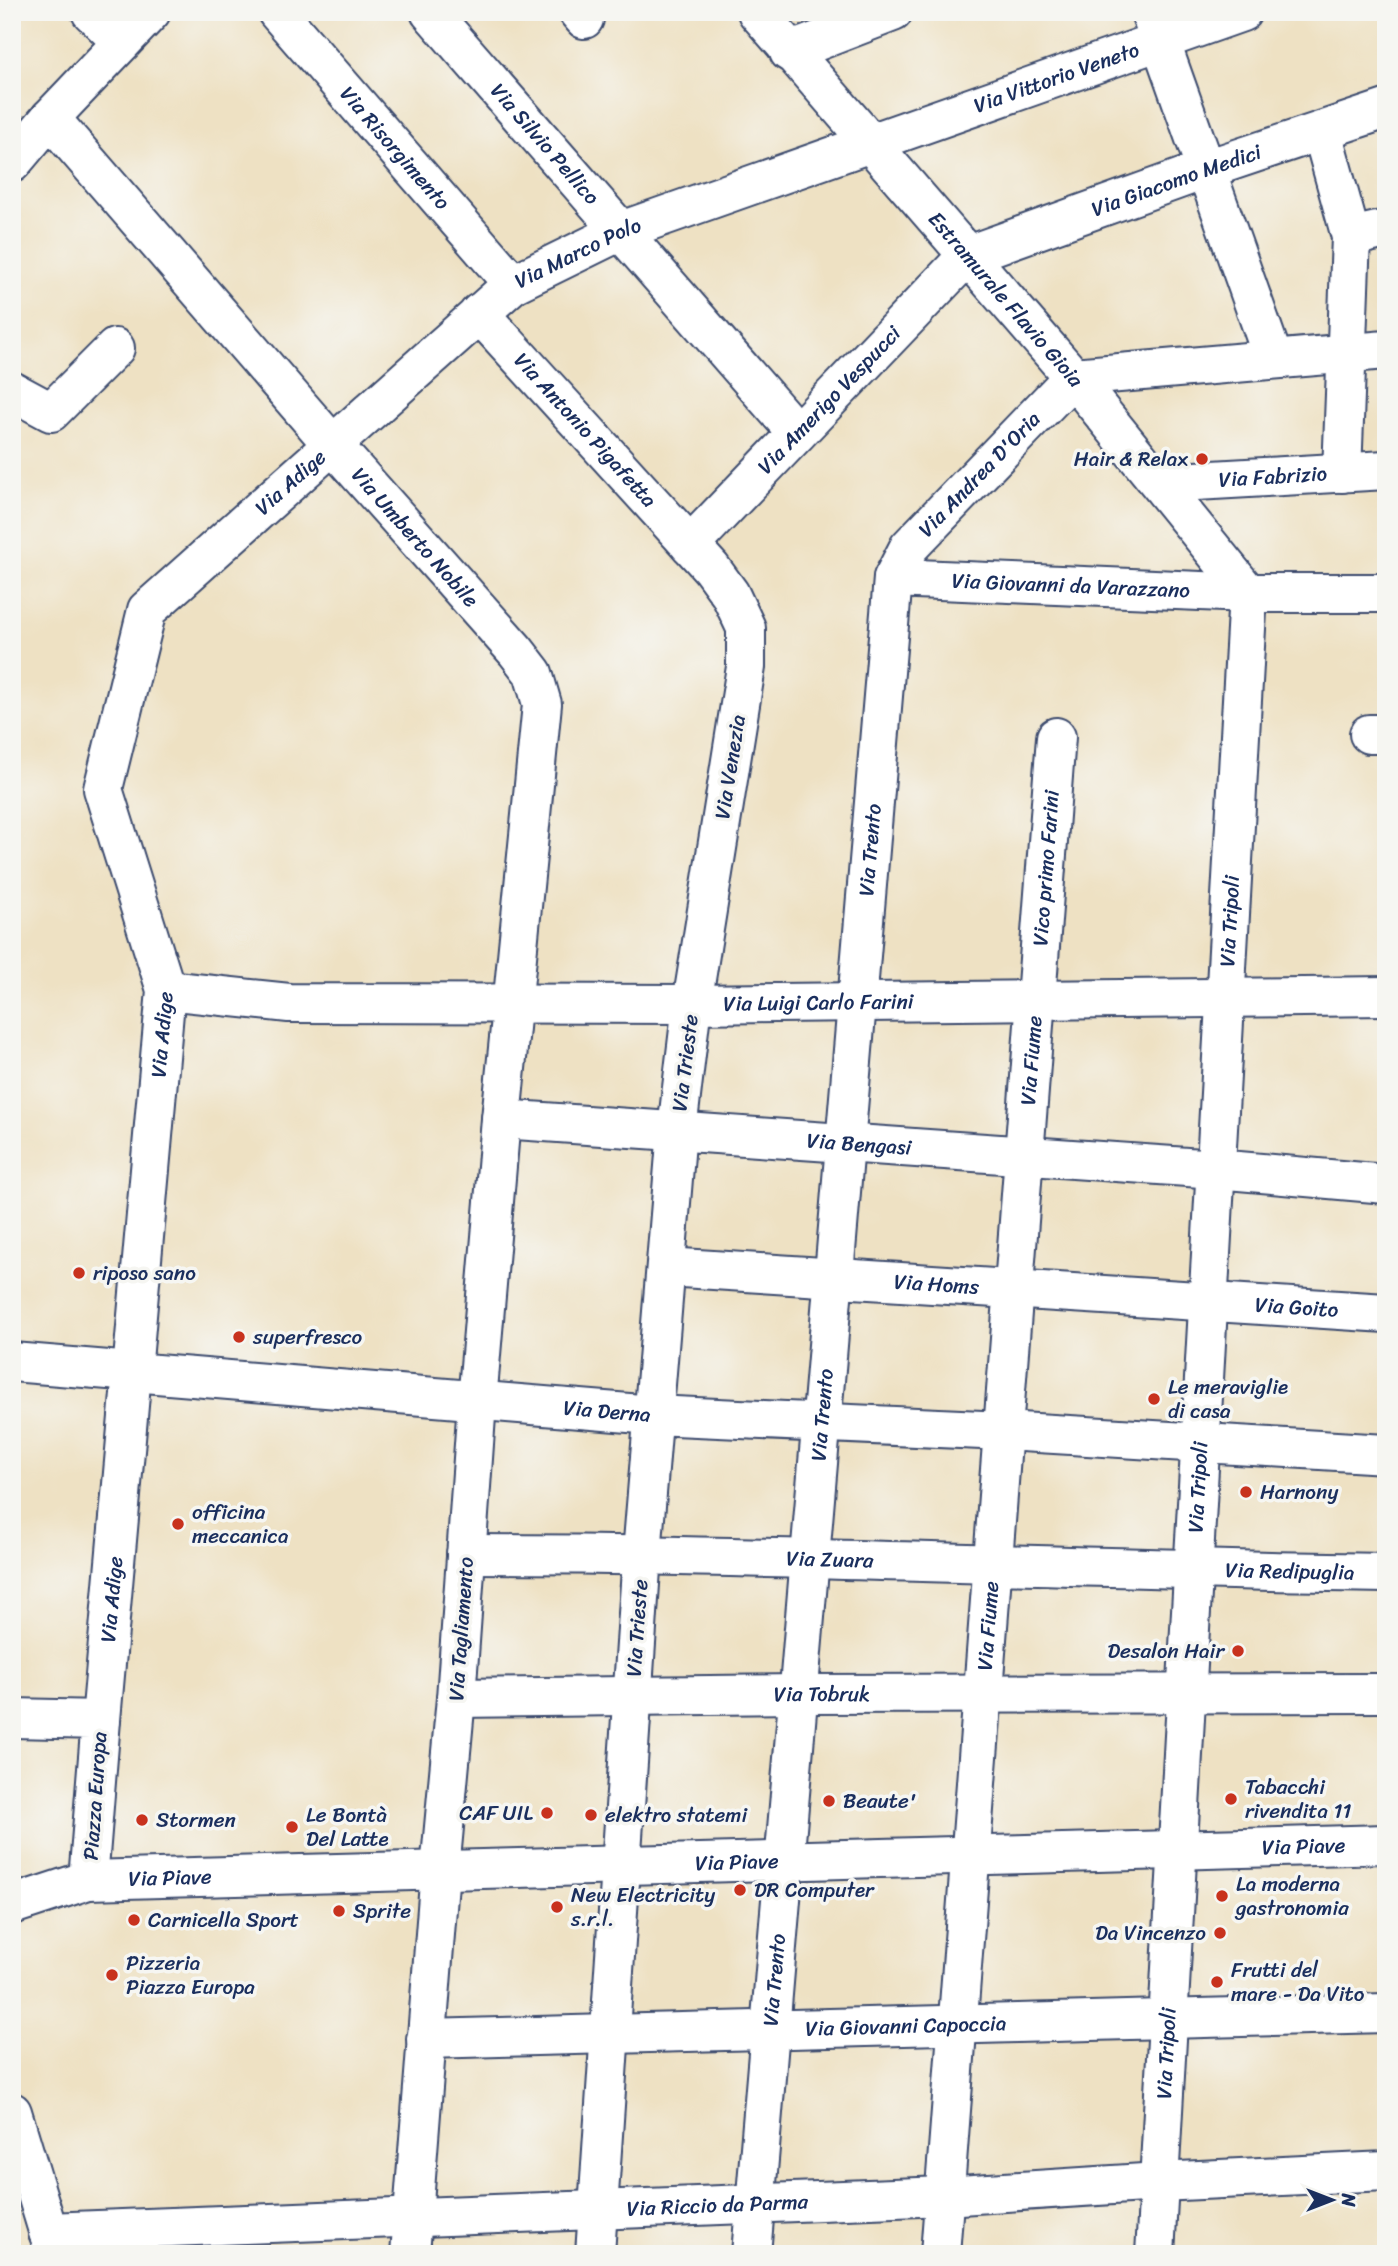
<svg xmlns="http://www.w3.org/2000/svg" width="1398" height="2266" font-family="Sriracha,sans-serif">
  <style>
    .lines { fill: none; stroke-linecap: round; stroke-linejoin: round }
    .street-casing { stroke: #3b4a6d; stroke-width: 42 }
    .street { stroke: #fff; stroke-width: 38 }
    .poi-dot { fill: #c8321e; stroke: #f6f6f2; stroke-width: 2.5 }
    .labels { text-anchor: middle; stroke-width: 7; stroke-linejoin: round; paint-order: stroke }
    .street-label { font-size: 21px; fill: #1b2f5e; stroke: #f6f6f2 }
    .poi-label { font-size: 21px; fill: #1b2f5e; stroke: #f6f6f2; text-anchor: start }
  </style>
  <rect width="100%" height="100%" fill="#f6f6f2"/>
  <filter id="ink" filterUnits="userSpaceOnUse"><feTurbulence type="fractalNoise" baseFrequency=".0143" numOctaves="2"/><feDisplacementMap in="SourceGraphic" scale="14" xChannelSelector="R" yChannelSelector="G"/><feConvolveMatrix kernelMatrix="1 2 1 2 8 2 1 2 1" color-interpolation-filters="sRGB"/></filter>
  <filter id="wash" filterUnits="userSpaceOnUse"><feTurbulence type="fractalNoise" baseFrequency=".00686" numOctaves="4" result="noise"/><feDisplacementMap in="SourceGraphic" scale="28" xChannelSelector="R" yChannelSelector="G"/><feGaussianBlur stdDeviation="1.57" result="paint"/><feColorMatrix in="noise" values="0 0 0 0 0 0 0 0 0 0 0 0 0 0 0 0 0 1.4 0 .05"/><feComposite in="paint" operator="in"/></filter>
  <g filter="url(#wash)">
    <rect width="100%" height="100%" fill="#eee1c3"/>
  </g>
  <g filter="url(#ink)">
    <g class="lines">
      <defs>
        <g id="street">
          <polyline points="91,12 122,42"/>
          <path id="s1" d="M277,12L513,284"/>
          <path id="s2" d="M430,12L797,433"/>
          <polyline points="578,12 584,19"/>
          <path id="s3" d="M757,12L1073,377L1248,593"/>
          <polyline points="1150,12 1273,358"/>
          <polyline points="789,52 893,12"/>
          <path id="s4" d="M50,118L332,444L516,651L533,673L542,704L501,1119L477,1402L456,1698L440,1870L410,2254"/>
          <polyline points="1322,132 1351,237 1342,473"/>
          <polyline points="12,163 50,118 151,12"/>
          <polyline points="1351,237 1386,229"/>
          <path id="s5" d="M479,313L711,568L730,594L746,628V667L692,1004L677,1130L642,1554L595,2254"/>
          <polyline points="12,391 51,412 115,348"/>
          <path id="s6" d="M1161,483L1386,470"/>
          <path id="s7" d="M690,545L968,255L1207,169L1386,109"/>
          <path id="s8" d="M893,578L1248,593H1386"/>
          <polyline points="1369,734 1386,734"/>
          <path id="s9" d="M166,990L289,1003L692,1004L1386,996"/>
          <path id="s10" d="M501,1119L1216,1169L1386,1184"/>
          <path id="s11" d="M666,1267L1386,1313"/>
          <path id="s12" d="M12,1362L653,1415L1004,1431L1386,1454"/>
          <path id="s13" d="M466,1554C772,1554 1079,1569 1386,1573"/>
          <path id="s14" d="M456,1698L799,1694L1386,1693"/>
          <polyline points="12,1718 101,1720 88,1880 12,1905"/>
          <path id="s15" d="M101,1720L166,990L103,789L147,610L513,284L621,231L1242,12"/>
          <path id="s16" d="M88,1880L1386,1844"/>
          <path id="s17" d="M426,2039L1386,2013"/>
          <polyline points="12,2112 55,2254"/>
          <path id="s18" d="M48,2232L944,2196L1159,2182L1386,2171"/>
          <path id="s19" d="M751,2254L893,578L909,547L1073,377L1386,350"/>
          <path id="s20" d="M940,2254L1056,737"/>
          <path id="s21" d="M1155,2254L1248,593"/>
        </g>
      </defs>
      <use href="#street" class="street-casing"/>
      <use href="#street" class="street"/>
    </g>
  </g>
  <g class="poi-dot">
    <circle cx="1202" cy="459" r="7"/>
    <circle cx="79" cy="1273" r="7"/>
    <circle cx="239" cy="1337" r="7"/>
    <circle cx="1154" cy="1399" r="7"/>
    <circle cx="1246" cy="1492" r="7"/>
    <circle cx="178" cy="1524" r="7"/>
    <circle cx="1238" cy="1651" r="7"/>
    <circle cx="1231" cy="1799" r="7"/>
    <circle cx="829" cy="1801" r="7"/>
    <circle cx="547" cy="1813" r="7"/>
    <circle cx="591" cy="1815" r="7"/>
    <circle cx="142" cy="1820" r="7"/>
    <circle cx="292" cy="1827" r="7"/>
    <circle cx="740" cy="1890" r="7"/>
    <circle cx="1222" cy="1896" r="7"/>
    <circle cx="557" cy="1907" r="7"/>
    <circle cx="339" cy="1911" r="7"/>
    <circle cx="134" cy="1920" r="7"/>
    <circle cx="1220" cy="1933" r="7"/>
    <circle cx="112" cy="1975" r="7"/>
    <circle cx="1217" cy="1982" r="7"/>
  </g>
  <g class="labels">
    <g class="street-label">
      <text dy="7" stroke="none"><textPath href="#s15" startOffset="2200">Via Vittorio Veneto</textPath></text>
      <text dy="7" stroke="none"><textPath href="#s2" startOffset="175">Via Silvio Pellico</textPath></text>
      <text dy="7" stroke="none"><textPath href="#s1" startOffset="180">Via Risorgimento</textPath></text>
      <text dy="7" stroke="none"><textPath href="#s7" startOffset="623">Via Giacomo Medici</textPath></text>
      <text dy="7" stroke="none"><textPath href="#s15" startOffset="1690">Via Marco Polo</textPath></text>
      <text dy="7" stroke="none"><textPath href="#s3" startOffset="380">Estramurale Flavio Gioia</textPath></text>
      <text dy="7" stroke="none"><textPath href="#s7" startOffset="201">Via Amerigo Vespucci</textPath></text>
      <text dy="7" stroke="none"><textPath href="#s5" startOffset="158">Via Antonio Pigafetta</textPath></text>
      <text dy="7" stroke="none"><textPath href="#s19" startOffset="1818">Via Andrea D'Oria</textPath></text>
      <text dy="7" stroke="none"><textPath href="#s6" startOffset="112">Via Fabrizio</textPath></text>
      <text dy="7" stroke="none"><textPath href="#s15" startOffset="1320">Via Adige</textPath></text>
      <text dy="7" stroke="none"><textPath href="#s4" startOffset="556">Via Umberto Nobile</textPath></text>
      <text dy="7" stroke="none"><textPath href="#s8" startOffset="178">Via Giovanni da Varazzano</textPath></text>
      <text transform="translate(730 767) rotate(-81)" y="7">Via Venezia</text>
      <text dy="7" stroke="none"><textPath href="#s19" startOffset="1409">Via Trento</textPath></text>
      <text dy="7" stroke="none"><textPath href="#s20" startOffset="1390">Vico primo Farini</textPath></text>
      <text dy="7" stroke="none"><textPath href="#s21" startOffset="1335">Via Tripoli</textPath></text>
      <text dy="7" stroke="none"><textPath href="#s9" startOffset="653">Via Luigi Carlo Farini</textPath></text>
      <text dy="7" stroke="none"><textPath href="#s15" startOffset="688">Via Adige</textPath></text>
      <text dy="7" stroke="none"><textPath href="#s20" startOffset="1197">Via Fiume</textPath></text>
      <text transform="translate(685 1063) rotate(-83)" y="7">Via Trieste</text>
      <text dy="7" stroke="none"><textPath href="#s10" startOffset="359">Via Bengasi</textPath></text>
      <text dy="7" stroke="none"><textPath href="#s11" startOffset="271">Via Homs</textPath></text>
      <text dy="7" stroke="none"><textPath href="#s11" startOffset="632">Via Goito</textPath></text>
      <text dy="7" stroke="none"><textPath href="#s12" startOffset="597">Via Derna</textPath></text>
      <text dy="7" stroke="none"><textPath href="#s19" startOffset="842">Via Trento</textPath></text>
      <text dy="7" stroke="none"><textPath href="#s21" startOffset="768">Via Tripoli</textPath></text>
      <text dy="7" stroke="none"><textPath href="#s13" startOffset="364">Via Zuara</textPath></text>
      <text dy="7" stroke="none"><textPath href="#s13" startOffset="824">Via Redipuglia</textPath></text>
      <text dy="7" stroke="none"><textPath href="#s15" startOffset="121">Via Adige</textPath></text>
      <text dy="7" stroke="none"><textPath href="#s20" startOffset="630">Via Fiume</textPath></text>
      <text transform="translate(637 1628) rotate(-86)" y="7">Via Trieste</text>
      <text transform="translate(461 1629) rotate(-86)" y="7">Via Tagliamento</text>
      <text dy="7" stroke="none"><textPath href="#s14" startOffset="366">Via Tobruk</textPath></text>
      <text transform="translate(95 1796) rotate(-86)" y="7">Piazza Europa</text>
      <text dy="7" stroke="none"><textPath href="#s16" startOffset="1216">Via Piave</textPath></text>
      <text dy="7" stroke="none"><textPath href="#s16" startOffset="649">Via Piave</textPath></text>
      <text dy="7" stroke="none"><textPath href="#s16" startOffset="82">Via Piave</textPath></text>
      <text dy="7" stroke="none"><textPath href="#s19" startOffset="275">Via Trento</textPath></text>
      <text dy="7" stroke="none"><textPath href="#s17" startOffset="480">Via Giovanni Capoccia</textPath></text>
      <text dy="7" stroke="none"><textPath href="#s21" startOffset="201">Via Tripoli</textPath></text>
      <text dy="7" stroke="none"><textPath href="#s18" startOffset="670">Via Riccio da Parma</textPath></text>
    </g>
    <g class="poi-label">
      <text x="1188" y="466" text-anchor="end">Hair &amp; Relax</text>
      <text x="93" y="1280">riposo sano</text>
      <text x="253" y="1344">superfresco</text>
      <text x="1168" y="1394">Le meraviglie<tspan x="1168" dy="24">di casa</tspan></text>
      <text x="1260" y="1499">Harnony</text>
      <text x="192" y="1519">officina<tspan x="192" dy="24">meccanica</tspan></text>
      <text x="1224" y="1658" text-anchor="end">Desalon Hair</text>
      <text x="1245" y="1794">Tabacchi<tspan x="1245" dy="24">rivendita 11</tspan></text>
      <text x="843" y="1808">Beaute'</text>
      <text x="533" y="1820" text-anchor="end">CAF UIL</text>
      <text x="306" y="1822">Le Bontà<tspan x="306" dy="24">Del Latte</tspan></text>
      <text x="605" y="1822">elektro statemi</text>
      <text x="156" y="1827">Stormen</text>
      <text x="1236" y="1891">La moderna<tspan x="1236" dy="24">gastronomia</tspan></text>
      <text x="754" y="1897">DR Computer</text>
      <text x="571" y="1902">New Electricity<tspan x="571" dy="24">s.r.l.</tspan></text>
      <text x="353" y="1918">Sprite</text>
      <text x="148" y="1927">Carnicella Sport</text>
      <text x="1206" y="1940" text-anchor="end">Da Vincenzo</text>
      <text x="126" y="1970">Pizzeria<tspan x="126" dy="24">Piazza Europa</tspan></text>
      <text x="1231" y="1977">Frutti del<tspan x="1231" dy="24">mare - Da Vito</tspan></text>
    </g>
  </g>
  <rect width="1398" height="2266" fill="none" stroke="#f6f6f2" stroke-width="42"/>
  <g transform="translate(1332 2200) rotate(90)" stroke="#f6f6f2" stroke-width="5" paint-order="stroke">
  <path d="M0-5L12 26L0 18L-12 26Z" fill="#1b2f5e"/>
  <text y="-10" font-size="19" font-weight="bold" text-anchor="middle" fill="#1b2f5e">N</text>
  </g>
</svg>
